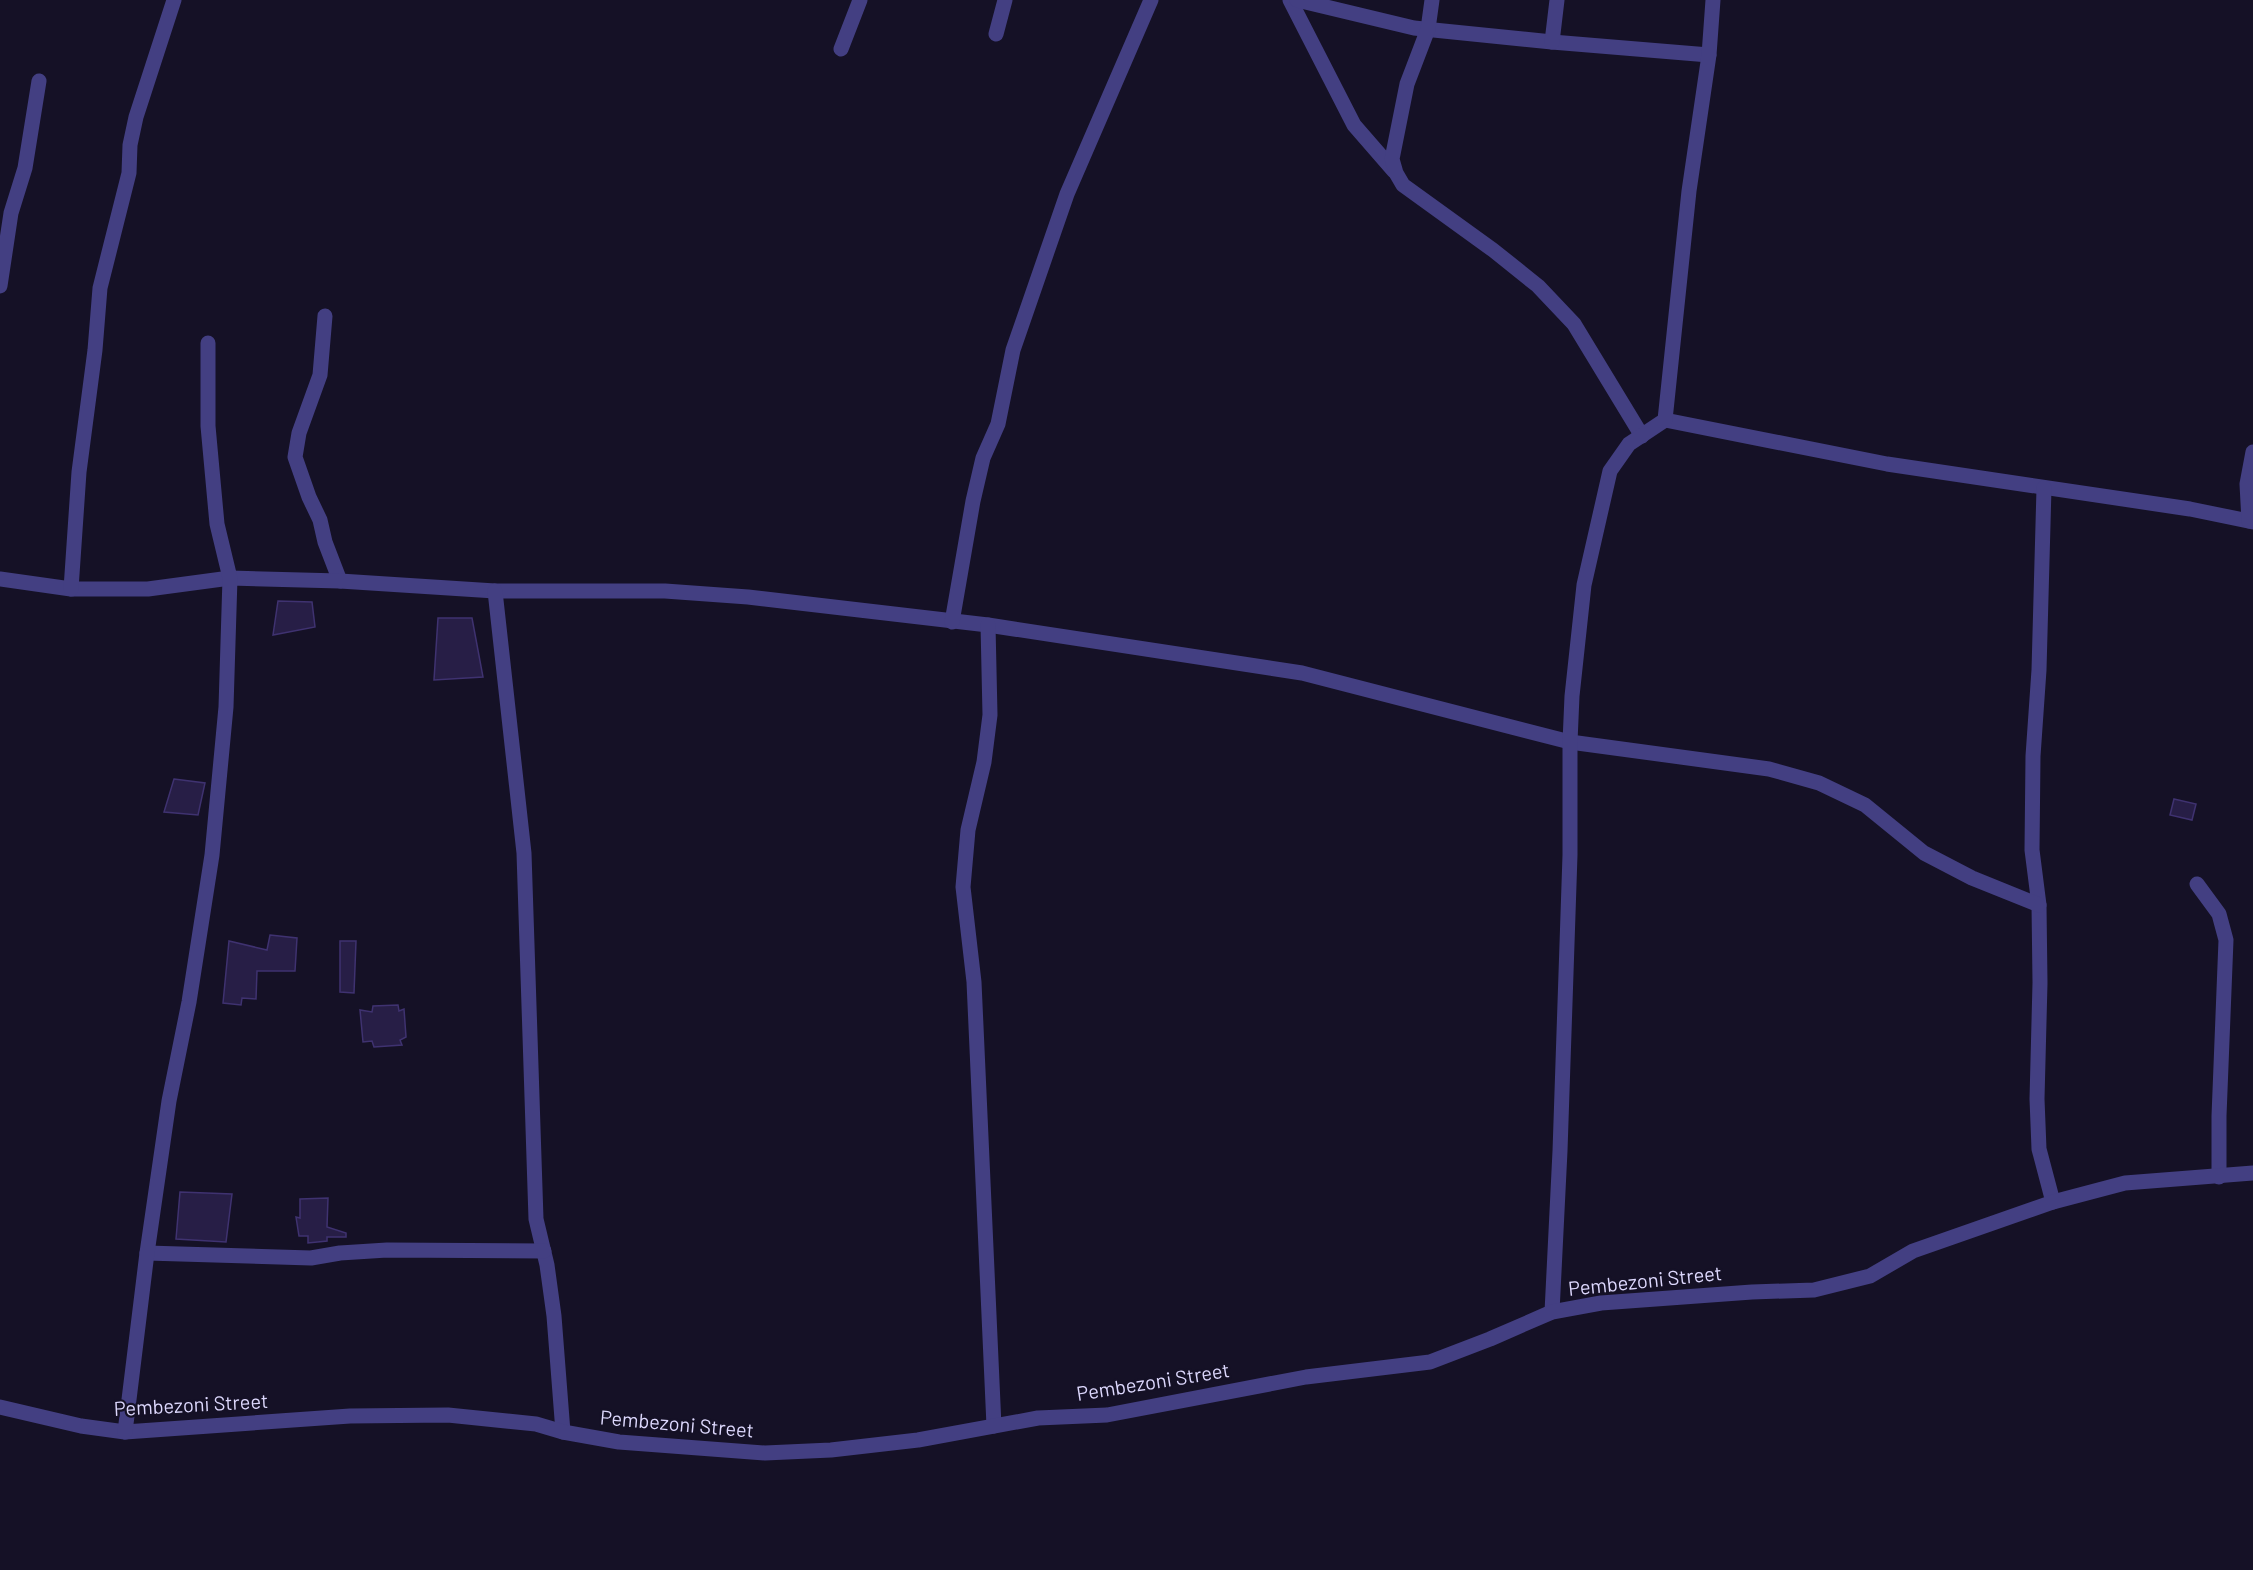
<svg xmlns="http://www.w3.org/2000/svg" width="2253" height="1570" font-family="Barlow,sans-serif">
  <style>
    .building { fill: #271e46; stroke: #3f3270; stroke-width: 1.5 }
    .lines { fill: none; stroke-linecap: round; stroke-linejoin: round }
    .minor { stroke: #433f82; stroke-width: 15 }
    .labels { text-anchor: middle; stroke-width: 4.5; stroke-linejoin: round; paint-order: stroke }
    .street-label { font-size: 20px; fill: #ddd8fd; stroke: #151126 }
  </style>
  <rect width="100%" height="100%" fill="#151126"/>
  <g class="building">
    <polygon points="278,601 312,602 315,627 273,635"/>
    <polygon points="438,618 472,618 483,677 434,680"/>
    <polygon points="174,779 205,783 198,815 164,812"/>
    <polygon points="2174,799 2196,804 2192,820 2170,815"/>
    <polygon points="270,935 297,938 295,971 257,971 256,999 242,998 241,1005 223,1003 229,941 267,950"/>
    <polygon points="340,941 356,941 354,993 340,992"/>
    <polygon points="398,1005 399,1011 404,1009 406,1037 400,1040 402,1045 374,1047 372,1041 363,1042 360,1010 372,1012 373,1006"/>
    <polygon points="180,1192 232,1194 226,1242 176,1239"/>
    <polygon points="328,1198 327,1227 346,1233 346,1237 327,1237 327,1241 308,1243 308,1236 299,1236 296,1217 300,1218 300,1199"/>
  </g>
  <g class="lines">
    <g class="minor">
      <polyline points="1290,0 1354,125 1394,171"/>
      <polyline points="1297,0 1414,28 1552,42 1709,55"/>
      <polyline points="1432,0 1428,29 1407,84 1392,159 1396,173 1403,185 1493,250 1538,286 1574,324 1642,436"/>
      <polyline points="996,34 1005,0"/>
      <polyline points="1552,42 1557,0"/>
      <polyline points="841,49 860,0"/>
      <polyline points="0,286 11,213 25,168 39,81"/>
      <polyline points="325,316 320,375 299,433 295,457 309,497 320,520 325,542 340,581"/>
      <polyline points="1665,420 1887,464 2190,509 2253,522"/>
      <polyline points="2044,488 2039,670 2033,756 2032,850 2039,905 2040,983 2037,1099 2039,1149 2053,1202"/>
      <polyline points="2249,521 2247,484 2253,452"/>
      <polyline points="0,579 71,589 148,589 230,578 340,581 495,591 665,591 748,597 988,625 1302,673 1570,742 1769,769 1819,783 1865,805 1924,853 1972,878 2039,905"/>
      <polyline points="71,589 79,472 95,350 100,288 129,173 130,145 136,117 174,0"/>
      <polyline points="495,591 524,853 536,1219 547,1265 554,1316 563,1432"/>
      <polyline points="952,622 973,501 983,458 998,424 1013,350 1067,194 1151,0"/>
      <polyline points="988,625 990,715 984,762 968,830 963,887 974,982 994,1426"/>
      <polyline points="2197,884 2219,914 2226,940 2219,1116 2219,1177"/>
      <polyline points="147,1253 311,1258 340,1253 387,1250 544,1251"/>
      <polyline points="1552,1312 1560,1151 1570,855 1570,742 1572,696 1584,585 1610,471 1629,444 1665,420 1689,191 1709,55 1713,0"/>
      <polyline points="0,1407 81,1426 125,1432 350,1416 448,1415 536,1424 563,1432 619,1442 765,1453 831,1450 918,1440 1038,1418 1107,1415 1306,1377 1430,1362 1490,1339 1552,1312 1601,1303 1752,1292 1814,1290 1870,1276 1913,1251 2053,1202 2125,1183 2253,1173"/>
      <polyline points="125,1432 147,1253 169,1101 189,1002 212,855 226,707 230,578 217,524 208,426 208,343"/>
    </g>
  </g>
  <g class="labels">
    <g class="street-label">
      <text transform="translate(1645 1281) rotate(-6)" y="7">Pembezoni Street</text>
      <text transform="translate(1153 1382) rotate(-9)" y="7">Pembezoni Street</text>
      <text transform="translate(191 1405) rotate(-3)" y="7">Pembezoni Street</text>
      <text transform="translate(677 1424) rotate(5)" y="7">Pembezoni Street</text>
    </g>
  </g>
</svg>
